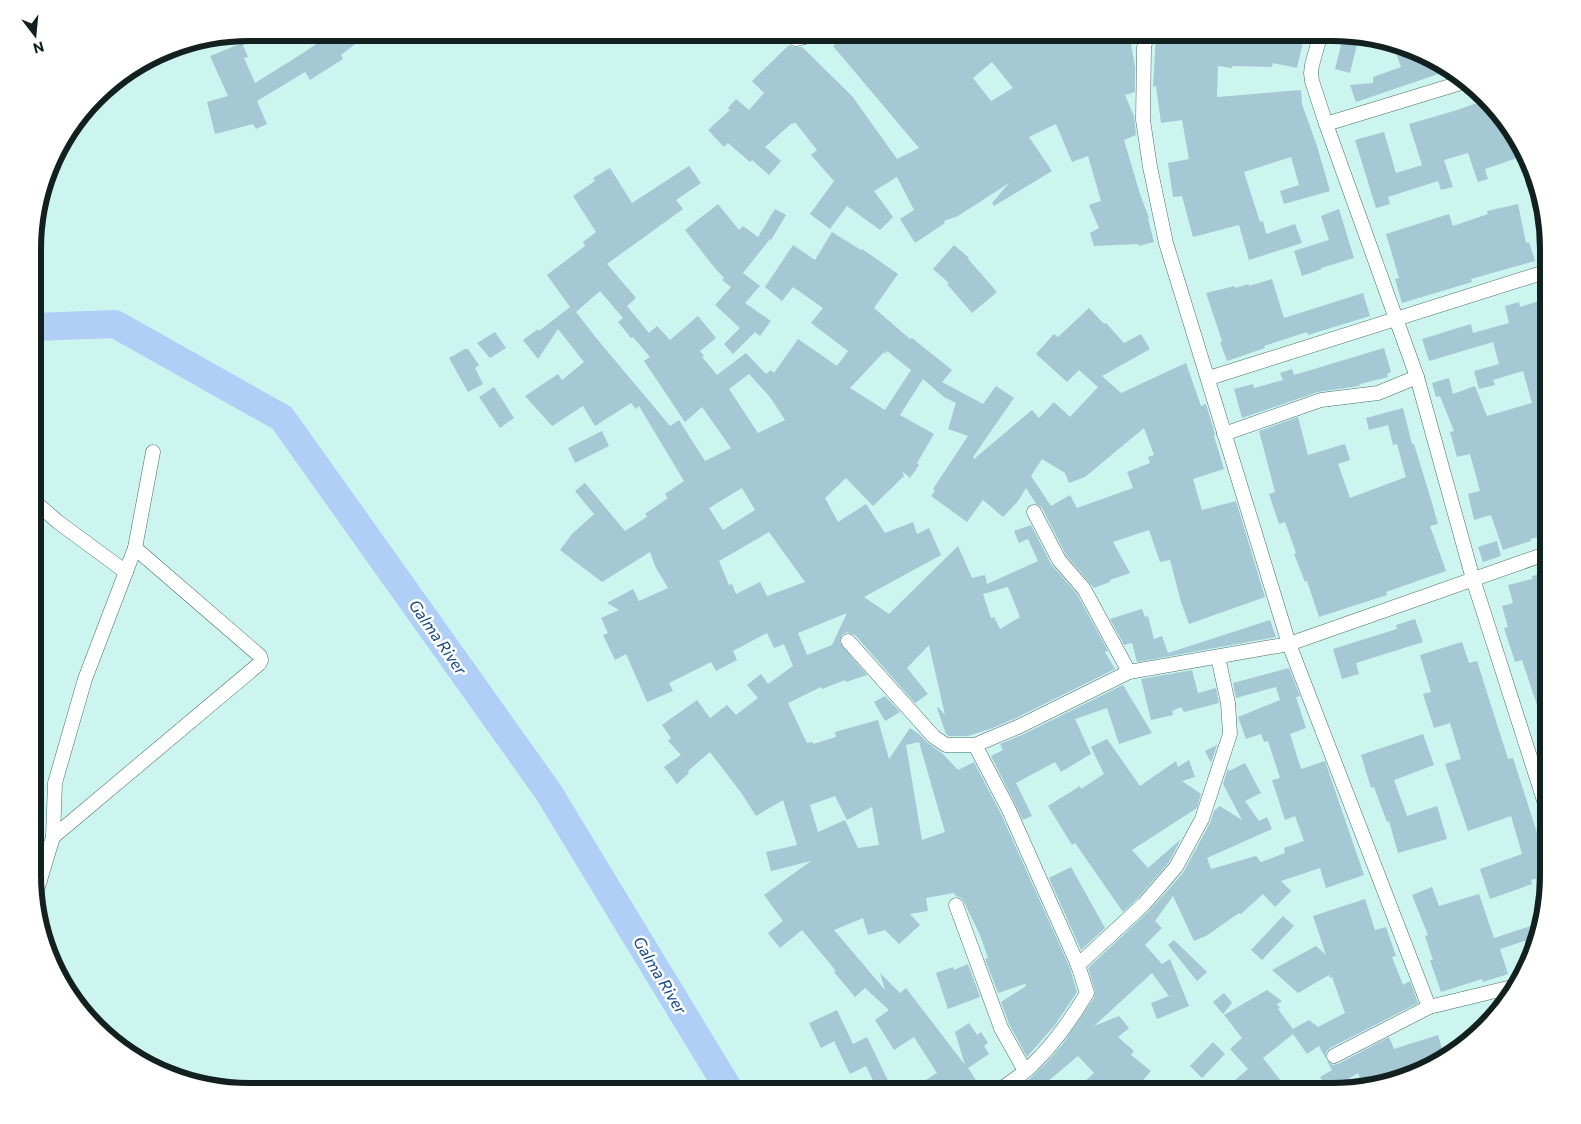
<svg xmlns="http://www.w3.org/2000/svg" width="1581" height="1124" font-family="Commissioner,sans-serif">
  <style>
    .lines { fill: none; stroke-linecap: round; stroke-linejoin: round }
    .river { stroke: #afcff7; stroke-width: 28 }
    .building { fill: #a4c8d4; fill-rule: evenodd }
    .street-casing { stroke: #486d68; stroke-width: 15 }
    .street { stroke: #fff; stroke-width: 14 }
    .labels { text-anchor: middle; stroke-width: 5; stroke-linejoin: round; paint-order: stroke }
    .water-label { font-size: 16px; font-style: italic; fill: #134883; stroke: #fff }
    .rim { fill: none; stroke: #12211f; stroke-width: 6 }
  </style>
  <rect width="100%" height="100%" fill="#cdf5ef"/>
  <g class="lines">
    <polyline class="river" points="34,327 115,324 282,418 549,793 730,1091"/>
  </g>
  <g class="building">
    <polygon points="333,33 369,33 341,55 343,59 310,80 305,72 257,101 267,124 256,129 253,124 215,134 207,102 228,96 210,56 242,43 248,57 244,58 255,83 292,60"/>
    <path d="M849,33H1129L1135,67V92L1125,95L1134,116L1136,135L1124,140L1140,194L1149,218L1148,219L1154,242L1139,246L1138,244L1094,246L1090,233L1099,228L1089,205L1101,201L1088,156L1072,162L1056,124L1029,137L1052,171L994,206L992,203L1009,183L958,216L944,221L945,223L915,243L900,219L914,210L897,177L874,191L893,217L880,230L847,206L830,229L810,214L834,181L811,155L817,150L795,122L793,124L792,123L765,147L781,161L769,175L752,160L750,162L728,143L724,147L708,130L730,110L728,108L736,99L749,110L764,93L752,81L789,45L794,47H802L852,96L897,159L919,148L833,46ZM992,62L1013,88L991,101L973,78Z"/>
    <polygon points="1156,33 1305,33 1297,68 1273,63 1272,67 1232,66 1232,68 1218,66 1217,97 1301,90 1302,104 1317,146 1330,191 1284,204 1280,191 1299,185 1291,157 1244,172 1260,222 1263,221 1266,234 1295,224 1302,243 1249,260 1239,225 1193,237 1182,196 1173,197 1168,163 1189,159 1182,120 1161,123 1156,86 1153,87"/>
    <polygon points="1344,33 1359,36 1350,73 1335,69"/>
    <polygon points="1393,44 1414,49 1450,70 1356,102 1350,85 1373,83 1373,77 1401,67"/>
    <polygon points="1483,101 1526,155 1485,169 1488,179 1478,182 1468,153 1444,160 1453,187 1441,190 1438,181 1388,197 1390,204 1376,208 1355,140 1384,132 1396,173 1422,165 1409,124 1454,111"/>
    <path d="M689,166L701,183L676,200L683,209L607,264L636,298L627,306L649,333L657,326L670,340L698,316L716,338L700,351L704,356L702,357L717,375L746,353L766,374L771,370L774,373L798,339L837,366L848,351L811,323L823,308L793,287L782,301L765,287L793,245L815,260L832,232L861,250L862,249L898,274L874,308L910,339L912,338L952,370L942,382L983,404L996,386L1014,398L973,457L974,459L1032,410L1039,418L1054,402L1070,417L1098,387L1079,370L1067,382L1036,354L1054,334L1058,337L1089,308L1104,324L1106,323L1124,343L1141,334L1150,349L1102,376L1121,393L1186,363L1201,406L1206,404L1215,434L1214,436L1224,469L1193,479L1202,510L1236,501L1265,597L1189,624L1181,602L1170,560L1160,562L1149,530L1113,542L1130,573L1110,580V582L1094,588L1066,555L1042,508L1036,504L1026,488L1018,501L1003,517L983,500L967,522L931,496L935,491L933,489L968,436L948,429L956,403L944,397L923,379L900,415L934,434L917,463L919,465L910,478L902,471L904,476L873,506L846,478L825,498L838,522L866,504L885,533L913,522L917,534L929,528L941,555L864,597L889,614L958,546L972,578L985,575L987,584L1038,561L1028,539L1019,543L1014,531L1031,525L1051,564L1077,594L1108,651L1105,652L1115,669L1016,718L990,729L968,736H949L946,734L937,708L938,707L945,715L929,645L907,668L928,694L915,703L855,635L847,632L842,635L840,643L867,675L846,682L845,680L822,689L821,687L788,703L807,743L813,742V744L836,737L835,732L878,720L889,759L910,728L920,735L929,744L942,753L958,770L974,762L1001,814L1070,968L1077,992L1055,1025L1027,1057L1009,1024L1001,1002L1026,986L1025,984L998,993L985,959L988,958L980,935L964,902L961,898L956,896L954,893L926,898L928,911L910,914L920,925L899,944L885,930L868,935L863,918L834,930L885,990L880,973L900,993L906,988L965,1065L955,1032L969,1023L977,1035L981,1032L988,1043L984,1046L989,1054L968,1068L983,1091H908L937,1073L914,1037L894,1050L875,1020L889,1010L865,988L855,997L834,972L836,971L802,930L780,948L768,933L783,921L764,895L811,861L771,871L766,852L797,845L783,800L756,816L742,794L710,752L688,771L689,773L677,784L664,767L681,755L668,741L671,738L662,725L697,700L710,718L727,705L736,715L758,698L747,685L761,674L768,684L793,666L784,644L774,648L767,633L733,651L737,660L716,671L711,662L669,683L673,691L647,702L626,654L615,660L603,635L608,633L601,618L619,610L607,603L633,589L639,601L668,588L655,566L650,552L602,582L560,550L572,534L594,514L575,491L585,483L625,531L647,517L645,514L668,498L665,494L684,481L639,406L636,409L631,403L595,426L583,406L552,426L525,396L558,374L562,380L584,362L558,329L538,359L523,340L538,329L539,331L570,307L547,275L585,246L583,242L596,232L573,196L595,181L593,178L610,168L632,203ZM600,291L623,318L618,322L631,338L633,337L650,357L644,361L685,422L702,407L731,448L705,461L679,420L670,426L597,339L576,312ZM887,351L911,370L885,410L850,388L884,352L885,354ZM749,374L770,397L785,420L758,433L729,389ZM1144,428L1154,455L1148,457L1150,463L1127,472L1133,488L1077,508L1070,495L1051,506L1031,476L1042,459L1065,473L1069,483L1085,477ZM742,488L755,510L723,530L709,508ZM769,532L805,582L767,596L760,582L736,594L732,584L729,585L719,561ZM1008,587L1020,617L1000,629L994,617L991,618L983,594ZM847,613L832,645L807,655L798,633ZM919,742L945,832L922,840L906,745ZM835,796L847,820L872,807L879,845L858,848L845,820L818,832L810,805Z"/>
    <polygon points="718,204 739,230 743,226 758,237 775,209 786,215 771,240 770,239 743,273 760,286 745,303 771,321 760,336 755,332 733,354 724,344 740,328 715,305 731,287 722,280 724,278 714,267 685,230"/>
    <polygon points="1518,204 1526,243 1529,242 1535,261 1471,279 1472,282 1402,303 1395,279 1399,278 1386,234 1449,214 1453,226 1488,214 1487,211"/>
    <polygon points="1339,209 1354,258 1321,268 1322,269 1302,276 1294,251 1329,240 1321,216"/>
    <polygon points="954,245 969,258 968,259 997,292 972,313 947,284 949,283 933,269"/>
    <polygon points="1272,279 1284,318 1363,293 1370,316 1308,335 1307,332 1264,346 1265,348 1227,361 1220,342 1222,341 1206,293 1235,286 1235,288 1249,284 1249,286"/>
    <polygon points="1548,298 1548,535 1530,539 1531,541 1503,550 1491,515 1474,520 1468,494 1480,491 1470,454 1457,457 1450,432 1454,431 1440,396 1436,397 1432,383 1449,378 1453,394 1475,386 1487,416 1532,403 1523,371 1493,380 1495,385 1479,389 1474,371 1499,364 1493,342 1429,361 1422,339 1471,324 1473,333 1509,323 1505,306 1519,302 1520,307"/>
    <polygon points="495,332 506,348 490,358 477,343"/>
    <polygon points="1384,348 1391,372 1387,374 1388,377 1360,384 1359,386 1318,392 1242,418 1234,389 1253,384 1254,388 1283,380 1280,373 1292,369 1294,375"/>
    <polygon points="465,349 468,349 479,365 475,368 483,384 468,392 449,358"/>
    <polygon points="494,387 514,418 500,428 479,397"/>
    <polygon points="1403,408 1412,444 1414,444 1432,503 1438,524 1430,526 1446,571 1386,592 1387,595 1319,617 1307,581 1305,582 1294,554 1296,553 1285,522 1279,524 1269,494 1275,492 1259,431 1298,417 1308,455 1345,444 1350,460 1338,464 1350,498 1406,477 1397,444 1393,445 1388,425 1369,430 1366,418"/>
    <polygon points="602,431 609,446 575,463 568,448"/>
    <polygon points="1497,541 1501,556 1483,562 1478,547"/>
    <polygon points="1548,572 1548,732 1546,732 1522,660 1515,662 1504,628 1508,627 1502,606 1513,603 1508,585 1532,579 1532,576"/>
    <polygon points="1142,609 1145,617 1148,616 1154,639 1162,636 1168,653 1270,620 1276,637 1137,662 1132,643 1124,645 1110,619"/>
    <polygon points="1415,619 1423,642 1356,663 1359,674 1342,679 1333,649 1397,629 1396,625"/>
    <polygon points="1462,642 1469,663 1477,661 1508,759 1513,758 1548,867 1548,875 1531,880 1532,884 1490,899 1480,869 1522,854 1511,816 1468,831 1445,764 1461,759 1450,723 1434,728 1423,694 1431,692 1420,655"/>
    <polygon points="1289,668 1300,696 1296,697 1306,728 1290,734 1301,769 1325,761 1364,875 1326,888 1320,868 1281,881 1291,891 1275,907 1263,894 1241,914 1239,913 1206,936 1194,941 1173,896 1155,921 1162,928 1145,945 1162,964 1170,959 1189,1006 1157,1019 1151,1003 1169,996 1152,973 1094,1026 1119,1016 1129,1028 1118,1037 1134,1051 1131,1055 1151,1071 1134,1091 1074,1091 1094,1073 1078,1056 1047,1082 1035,1091 1028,1091 1025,1083 1046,1063 1062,1045 1094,998 1095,991 1088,968 1150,910 1183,873 1210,823 1214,811 1220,806 1242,820 1223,784 1228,768 1229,771 1245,763 1261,793 1245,801 1259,821 1267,817 1272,829 1207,858 1211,869 1256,856 1261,862 1285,853 1284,848 1304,841 1295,816 1285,820 1272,780 1280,778 1268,741 1264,742 1261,734 1246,739 1238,717 1280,700 1276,687 1236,698 1233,683"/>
    <polygon points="1192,670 1198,693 1216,688 1219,703 1184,712 1181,707 1172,711 1173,715 1151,720 1141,679"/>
    <polygon points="1123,685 1152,733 1119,744 1107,708 1075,719 1091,754 1061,772 1055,762 1016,783 1032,816 1023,820 991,756 1003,750 1000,744 1024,734"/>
    <polygon points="885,696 900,712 885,721 874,702"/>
    <polygon points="1423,734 1434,765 1394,780 1407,816 1437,806 1447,839 1398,853 1389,821 1387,822 1374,787 1371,788 1361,755"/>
    <polygon points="1107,739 1140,786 1176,761 1178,767 1189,760 1195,777 1182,781 1201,794 1197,808 1132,850 1148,868 1181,839 1169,862 1138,898 1123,912 1075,843 1072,845 1048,806 1080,786 1081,789 1104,774 1091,747"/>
    <polygon points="1217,745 1211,763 1205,751"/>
    <polygon points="1071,867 1105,928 1081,950 1049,878"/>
    <polygon points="1432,887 1439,906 1479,894 1494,938 1540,923 1537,937 1500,949 1508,974 1483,982 1482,979 1441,992 1430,960 1433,960 1425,936 1428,935 1412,895"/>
    <polygon points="1365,899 1375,930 1386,927 1396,956 1392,957 1403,985 1410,981 1418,1003 1330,1048 1326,1052 1326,1059 1319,1046 1307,1054 1293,1034 1263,1058 1281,1081 1268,1091 1222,1091 1248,1069 1230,1049 1242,1038 1224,1015 1267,990 1282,1001 1277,1004 1280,1008 1278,1009 1293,1029 1309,1020 1318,1027 1345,1013 1332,977 1330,978 1329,975 1298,993 1272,970 1316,946 1326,955 1313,916"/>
    <polygon points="1283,916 1294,926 1262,960 1251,950"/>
    <polygon points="1174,940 1207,972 1197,981 1168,945"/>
    <polygon points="968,964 980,997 948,1009 936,973 953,967 954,970"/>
    <polygon points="1224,993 1232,1003 1223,1014 1213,1002"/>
    <polygon points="837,1010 853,1044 867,1037 893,1091 878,1091 866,1066 850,1074 834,1041 821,1048 809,1023"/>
    <polygon points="1438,1035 1444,1055 1440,1058 1427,1063 1428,1069 1406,1074 1404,1069 1362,1084 1358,1073 1329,1091 1320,1077 1332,1070 1327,1061 1333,1065 1338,1064 1389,1037 1394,1049"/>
    <polygon points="1213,1042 1225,1054 1202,1078 1190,1066"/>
  </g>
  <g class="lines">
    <defs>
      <g id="street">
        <polyline points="1147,33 1144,48 1143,120 1150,167 1166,243 1289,644 1429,1007"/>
        <polyline points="1321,33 1312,65 1311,73 1312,81 1326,124 1417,377 1473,579 1548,813"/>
        <polyline points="796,39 823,33"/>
        <polyline points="1326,124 1467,81"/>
        <polyline points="1209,378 1548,271"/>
        <polyline points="34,420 36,417"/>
        <polyline points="1224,434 1321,400 1378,393 1417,377"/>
        <polyline points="34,501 58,522 126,572"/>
        <polyline points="1034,512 1059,560 1084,589 1129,672"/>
        <polyline points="848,641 934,737 946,745 975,745 1020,726 1129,672 1289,644 1548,553"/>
        <polyline points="975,745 1009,810 1078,965 1144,904 1176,867 1202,819 1230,734 1228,703 1218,657"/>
        <polyline points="53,837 259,664 261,660 260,656 135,548"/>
        <polyline points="34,900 53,837 55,783 85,679 135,548 153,452"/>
        <polyline points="956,905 1001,1028 1025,1071"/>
        <polyline points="1334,1056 1429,1007 1516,986"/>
        <path d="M998,1091C1009,1083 1022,1075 1032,1065C1054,1044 1072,1018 1087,993L1078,965"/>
      </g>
    </defs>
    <use href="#street" class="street-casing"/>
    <use href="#street" class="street"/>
  </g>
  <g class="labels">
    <g class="water-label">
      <text transform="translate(438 637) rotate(55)" y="6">Galma River</text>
      <text transform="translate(660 975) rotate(59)" y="6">Galma River</text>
    </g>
  </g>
  <path d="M0 0H1581V1124H0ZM249 41H1332A208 208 0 0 1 1540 249V875A208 208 0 0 1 1332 1083H249A208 208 0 0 1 41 875V249A208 208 0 0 1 249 41Z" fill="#fff" fill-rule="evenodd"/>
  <path class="rim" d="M249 41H1332A208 208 0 0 1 1540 249V875A208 208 0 0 1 1332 1083H249A208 208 0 0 1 41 875V249A208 208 0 0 1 249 41Z"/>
  <g transform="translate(35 35) rotate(164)" stroke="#ffffff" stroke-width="4" paint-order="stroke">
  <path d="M0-4L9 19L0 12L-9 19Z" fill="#12211f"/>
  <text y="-8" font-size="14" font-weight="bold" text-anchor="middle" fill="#12211f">N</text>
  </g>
</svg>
